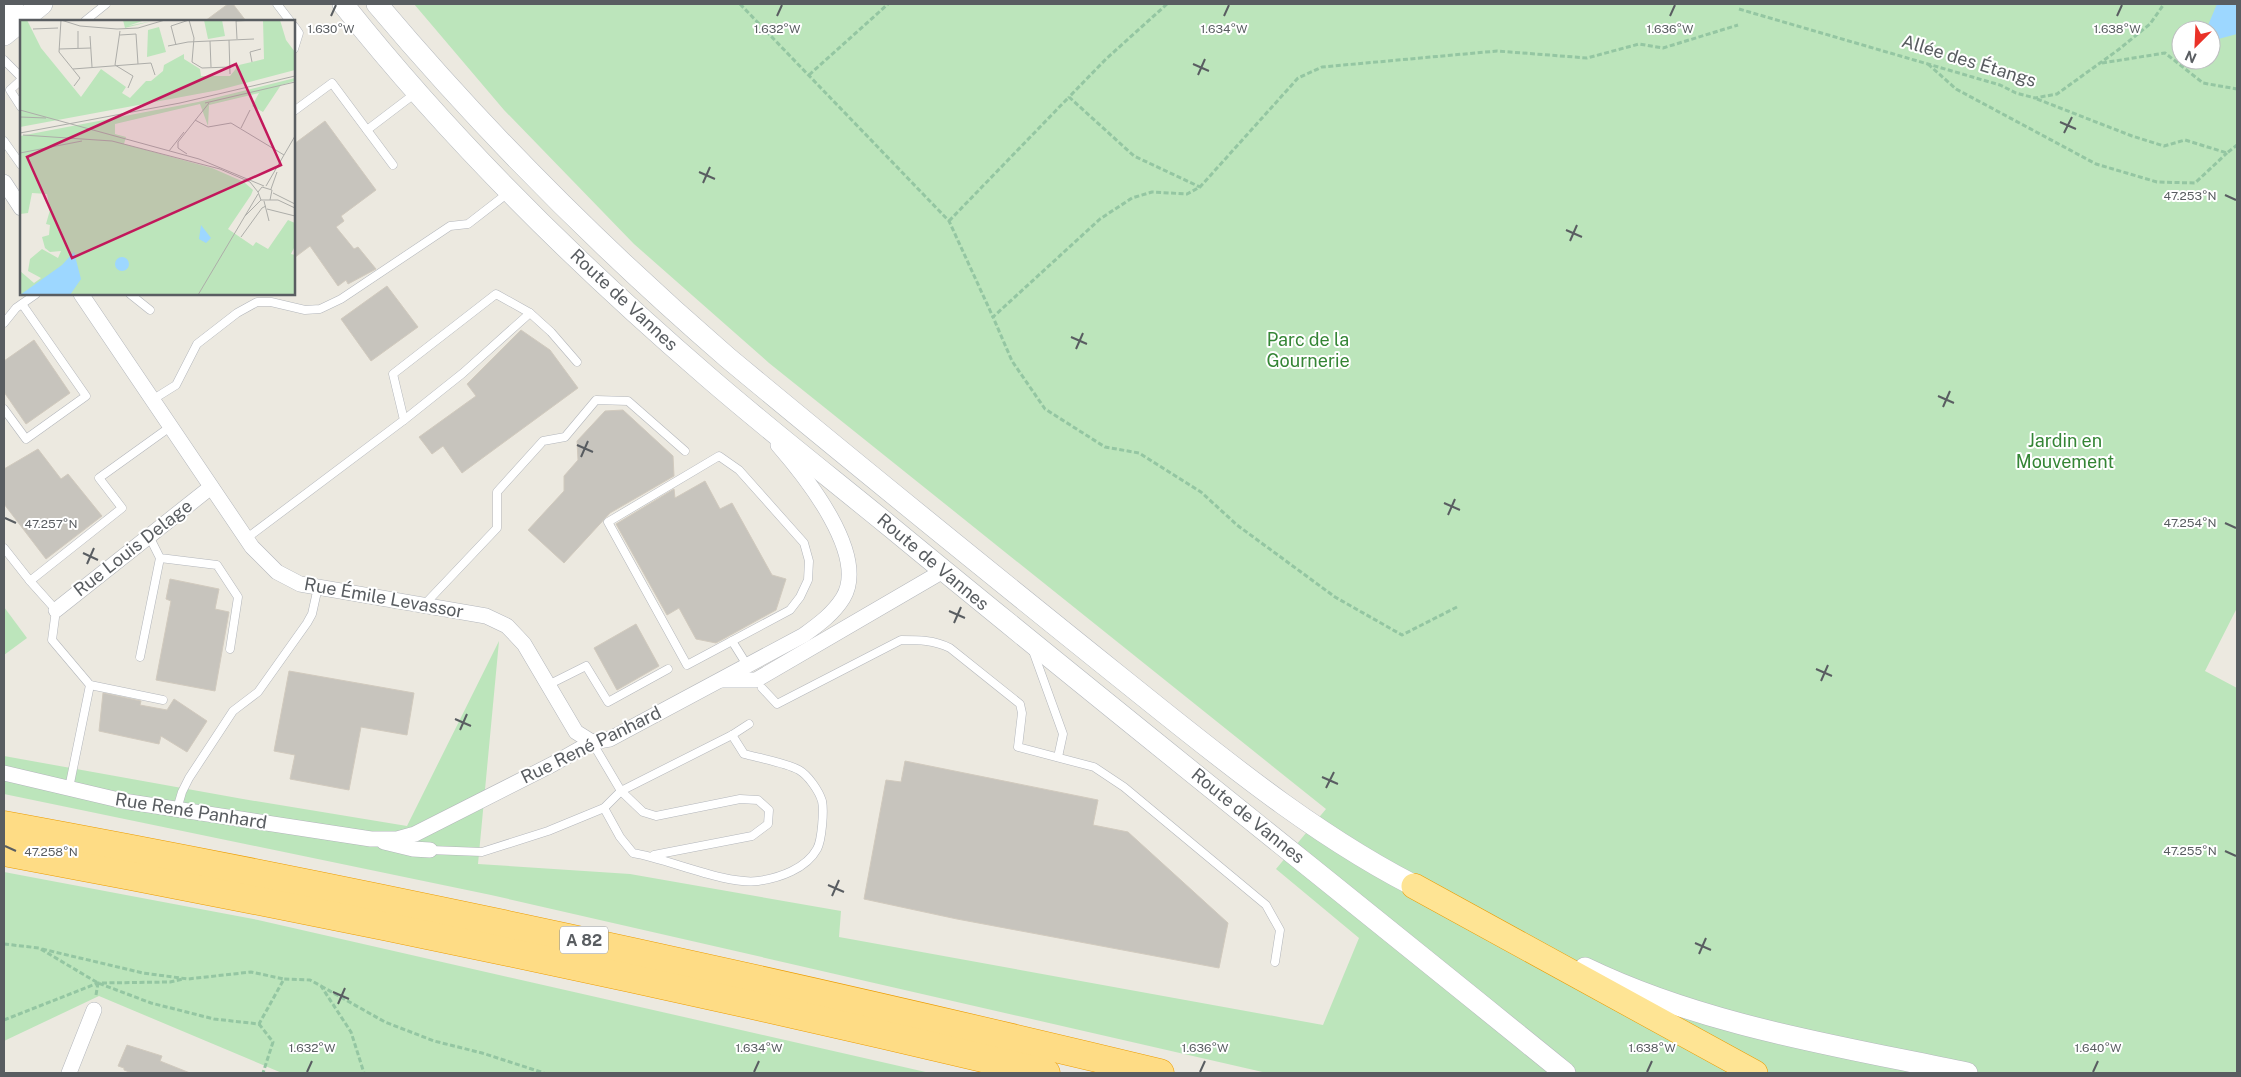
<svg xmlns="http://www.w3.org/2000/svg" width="2241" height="1077" font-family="'Public Sans',sans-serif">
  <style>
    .green { fill: #bce5bb; fill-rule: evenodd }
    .water { fill: #9dd7ff }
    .building { fill: #c7c4bd; stroke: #d1cabe }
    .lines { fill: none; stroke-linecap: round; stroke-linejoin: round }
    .service-casing { stroke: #b3b6bb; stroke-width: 9 }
    .minor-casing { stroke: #b3b6bb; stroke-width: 16 }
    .secondary-casing { stroke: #b4b8bd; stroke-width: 22 }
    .trunk-casing { stroke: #ec9c00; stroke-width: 26 }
    .motorway-casing { stroke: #ec9c00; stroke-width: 29 }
    .path { stroke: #94c6a2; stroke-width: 3; stroke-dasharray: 5 2.5; stroke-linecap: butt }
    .service { stroke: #fff; stroke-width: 8 }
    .minor { stroke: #fff; stroke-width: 15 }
    .secondary { stroke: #fff; stroke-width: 21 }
    .trunk { stroke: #fee494; stroke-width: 25 }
    .motorway { stroke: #fedc85; stroke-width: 28 }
    .ticks { fill: none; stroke: #595d61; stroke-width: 2 }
    .labels { text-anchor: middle; stroke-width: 4; stroke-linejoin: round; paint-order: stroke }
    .shield { fill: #fff; stroke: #8b8e90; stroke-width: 1 }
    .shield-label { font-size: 16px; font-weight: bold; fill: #595d61 }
    .street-label { font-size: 18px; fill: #595d61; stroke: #fff }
    .park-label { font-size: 18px; fill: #348535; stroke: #fff }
    .inset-road { fill: none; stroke: #adada9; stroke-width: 1 }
    .view { fill: #c2185b; fill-opacity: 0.15; stroke: #c2185b; stroke-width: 2.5 }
    .inset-edge { fill: none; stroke: #595d61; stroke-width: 2.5 }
    .ticks-label { font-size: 12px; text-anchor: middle; fill: #595d61; stroke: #fff; stroke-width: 4; stroke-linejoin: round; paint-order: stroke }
  </style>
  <rect width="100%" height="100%" fill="#ece9e0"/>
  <g class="green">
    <path d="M414,4H2237V608L2205,671L2237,688V1073H1267L491,895L4,794V756L243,799L407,826L499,641L478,864L630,874L841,911L839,937L1323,1025L1359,938L1276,869L1326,809L769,363L634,244L504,110ZM2181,30H2211V60H2181Z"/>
    <polygon points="4,607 27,638 4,655"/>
    <polygon points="4,872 258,920 930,1073 282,1073 99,996 4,1041"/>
  </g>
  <polygon class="water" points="2217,4 2237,4 2237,34 2211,41 2211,30 2206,30"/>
  <g class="building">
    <polygon points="228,4 233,4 246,21 205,21"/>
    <polygon points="325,121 376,190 341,216 344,221 336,227 354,249 358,247 376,269 348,284 346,280 338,286 310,246 294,258 294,144"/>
    <polygon points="387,286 418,327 371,361 341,319"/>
    <polygon points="521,330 550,350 578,388 462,473 443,446 432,454 419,437 476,396 467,384"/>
    <polygon points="34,340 70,393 26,424 4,392 4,361"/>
    <polygon points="623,410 673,456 674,476 610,513 564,563 528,530 564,491 564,476 578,460 577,441 605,411"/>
    <polygon points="38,449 61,479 68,474 102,516 46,559 4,504 4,469"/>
    <polygon points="705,481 720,509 732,503 772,575 786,579 776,610 716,643 696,639 679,608 667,615 616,524 674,489 675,498"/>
    <polygon points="170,579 219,589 215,609 229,612 215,691 156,680 171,601 166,599"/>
    <polygon points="636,624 659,666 617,690 594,648"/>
    <polygon points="289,671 414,693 407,735 361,727 349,790 290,779 295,755 274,751"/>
    <polygon points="103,693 141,701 140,705 167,710 174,699 207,721 187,752 161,736 159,744 99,731"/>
    <polygon points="905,761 1098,800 1093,825 1128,832 1228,923 1219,968 957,919 864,899 886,780 901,782"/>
    <polygon points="127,1045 162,1056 160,1061 190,1073 132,1073 124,1070 124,1068 118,1066"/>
  </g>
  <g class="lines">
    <defs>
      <g id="service">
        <polyline points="277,4 290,21"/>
        <polyline points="85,21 106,4"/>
        <polyline points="294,26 299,33 294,49"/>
        <polyline points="4,60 21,77"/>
        <polyline points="21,80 10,90 21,107"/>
        <polyline points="294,111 332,83 393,165"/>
        <polyline points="367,130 417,92"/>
        <polyline points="4,141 21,165"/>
        <polyline points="130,294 150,310"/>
        <polyline points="4,323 16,308 36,294"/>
        <polyline points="152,400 176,385 197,344 237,313 257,302 271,302 305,310 320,309 341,299 450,226 468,224 508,193"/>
        <polyline points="4,409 26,439 86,396 22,304"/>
        <polyline points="404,420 463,373 530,313"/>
        <polygon points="719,456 739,470 804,543 809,561 808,580 800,597 790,610 687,665 608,522"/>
        <polyline points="149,536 160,558 217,565 238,597 230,649"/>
        <polyline points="247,538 404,420 393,374 496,294 530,313 551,332 577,362"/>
        <polyline points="4,548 30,581 122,508 99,478 170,427"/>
        <polyline points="30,581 56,610 52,640 90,685 163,700"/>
        <polyline points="424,605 497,528 497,492 543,441 565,437 596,400 628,401 685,451"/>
        <polyline points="732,641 747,665"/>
        <polyline points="1033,651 1063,734 1058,757"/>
        <polyline points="140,657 160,558"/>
        <polyline points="548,685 586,666 608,702 668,669"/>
        <path d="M762,688L777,704L901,640C919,640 934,640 950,648L1020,704L1022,713L1018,747L1094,767L1124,787L1266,905L1280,930L1275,962"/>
        <polyline points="592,742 621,791 732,735 749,724"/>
        <polyline points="69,788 90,685"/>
        <polyline points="604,808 621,791 643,812 656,816 740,799 758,800 769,810 768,824 752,836 654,855"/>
        <polyline points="177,809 182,792 189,778 233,711 258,692 307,623 312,614 318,587"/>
        <path d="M430,850L482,852L548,831L604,808L620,837L633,853C669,859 725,885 758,881C779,878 806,869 817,849C822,840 824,810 822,801C819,791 808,775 799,770C787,763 759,758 744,754L732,735"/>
      </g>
      <g id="minor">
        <polyline points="4,182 21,208"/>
        <polyline points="81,294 252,547 277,572 300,584 486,616 507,626 524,644 576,732 592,742"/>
        <polyline points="56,610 211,487"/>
        <polyline points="722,680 756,680 943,571"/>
        <path d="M4,773L123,801L371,839H397L415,834L553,764L592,742L610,739L804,635C819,624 833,614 843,598C869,555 805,476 778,445"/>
        <polyline points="384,842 413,849 430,850"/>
        <polyline points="69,1073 94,1010"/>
      </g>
      <g id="secondary">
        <path d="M343,4C451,140 577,264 708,377C768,429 831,478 892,528C1115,712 1341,891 1565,1073"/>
        <path d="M377,4C484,131 602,249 728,358C858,466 989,572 1121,678C1216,754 1319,840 1429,893"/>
        <polyline points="4,11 13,4"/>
        <polyline points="4,35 42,4"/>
        <path d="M1585,968C1705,1026 1839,1046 1967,1073"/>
      </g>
      <polyline id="trunk" points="1414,886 1755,1073"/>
      <g id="motorway">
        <path d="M4,825C392,896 777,981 1160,1073"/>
        <path d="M4,852C353,917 700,990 1046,1073"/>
      </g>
    </defs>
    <use href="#service" class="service-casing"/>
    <use href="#minor" class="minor-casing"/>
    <use href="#secondary" class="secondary-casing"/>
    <use href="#trunk" class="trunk-casing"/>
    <use href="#motorway" class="motorway-casing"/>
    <g class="path">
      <polyline points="740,4 949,221 993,317"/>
      <polyline points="1167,4 1106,59 1069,97 1134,156 1200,187"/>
      <polyline points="1739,9 2000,85 2016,93 2035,98 2057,94 2118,50 2150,24 2164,4"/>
      <polyline points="2102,63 2165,53 2203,83 2237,89"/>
      <polyline points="1928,64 1956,89 2096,164 2157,182 2195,183 2227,153"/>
      <polyline points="809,75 888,4"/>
      <polyline points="2037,99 2132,136 2164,146 2185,140 2227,153 2237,145"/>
      <polyline points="949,221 1069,97"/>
      <polyline points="1457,607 1402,635 1335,597 1237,525 1201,492 1139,453 1105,447 1045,409 1012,361 993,317 1100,219 1132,198 1152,192 1187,194 1200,187 1298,78 1322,67 1497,51 1587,58 1639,44 1663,48 1738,25"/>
      <polyline points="4,944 39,948 98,983 151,1003 214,1019 259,1024 284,979 310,980 321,986 351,1032 364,1073"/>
      <polyline points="42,949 143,973 188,979 251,972 284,979"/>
      <polyline points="321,986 385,1022 434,1041 482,1053 544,1073"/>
      <polyline points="96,995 98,983"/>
      <polyline points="4,1020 98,983 170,982 183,979"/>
      <polyline points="259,1024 273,1042 263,1073"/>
    </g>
    <use href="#service" class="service"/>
    <use href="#minor" class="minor"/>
    <use href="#secondary" class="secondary"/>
    <use href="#trunk" class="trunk"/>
    <use href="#motorway" class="motorway"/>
  </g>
  <path class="ticks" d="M331,16L336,5M777,16L782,5M1224,16L1229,5M1670,16L1675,5M2117,16L2122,5M1193,64L1209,71M1198,75L1205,59M2060,122L2076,129M2064,133L2072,117M699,172L715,179M703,183L710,167M2225,195L2236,200M1566,230L1582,237M1570,241L1577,225M1071,337L1087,344M1076,349L1083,333M1938,396L1954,403M1943,407L1950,391M577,445L593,452M581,457L588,441M1444,503L1460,510M1448,515L1455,499M5,518L16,523M2225,523L2236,528M83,553L98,560M87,564L94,548M949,611L965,618M954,623L961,607M1816,669L1832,676M1821,681L1828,665M455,719L471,726M460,730L467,714M1322,777L1338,784M1326,788L1334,772M5,846L16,851M2225,851L2236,856M828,885L844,892M832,896L839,880M1695,943L1711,950M1699,954L1706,938M333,992L349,999M338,1004L345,988M307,1072L312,1061M754,1072L759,1061M1200,1072L1205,1061M1647,1072L1652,1061M2093,1072L2098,1061"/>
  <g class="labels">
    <rect class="shield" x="560" y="926.5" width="48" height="27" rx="4"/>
    <g class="shield-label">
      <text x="584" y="946">A 82</text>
    </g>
    <g class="street-label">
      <text transform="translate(1969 61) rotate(17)" y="6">Allée des Étangs</text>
      <text transform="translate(624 300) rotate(43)" y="6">Route de Vannes</text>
      <text transform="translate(133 548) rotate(-38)" y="6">Rue Louis Delage</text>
      <text transform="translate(933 562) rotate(40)" y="6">Route de Vannes</text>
      <text transform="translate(384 598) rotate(10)" y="6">Rue Émile Levassor</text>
      <text transform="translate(591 745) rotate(-26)" y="6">Rue René Panhard</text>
      <text transform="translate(191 811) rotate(9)" y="6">Rue René Panhard</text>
      <text transform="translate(1248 816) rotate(39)" y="6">Route de Vannes</text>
    </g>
    <g class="park-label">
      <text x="1308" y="346">Parc de la<tspan x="1308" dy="21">Gournerie</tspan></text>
      <text x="2065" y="447">Jardin en<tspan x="2065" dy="21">Mouvement</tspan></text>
    </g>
  </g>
  <g transform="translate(20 20)">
    <rect width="275" height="275" fill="#ece9e0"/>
    <path d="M0,0H7L21,28L61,77L81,49L106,67L102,73L110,78L126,61H131L143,51L144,45L164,34V39L180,49L181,56H210L219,45L244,39L243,0H260L266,20L275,32V50L199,70L0,107ZM103,0H125L108,6L132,1L105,8ZM184,0H202L205,16L188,19ZM139,7L146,32L127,37L128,10ZM275,58V61L261,65L243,92L232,86L239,73L189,85L188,106L180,84L95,104V114L106,117L104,124L192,148L224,162L233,170L231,175L208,209L233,226L236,222L248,229L268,200L275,203V226L271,234L275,235V275H0V251L14,263L21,258L8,251L10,239L22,229L38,238L41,231L30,232L25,228L22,217L29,215L30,205L26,204L30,190L27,174L12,173L8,193L0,194V116L178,82Z" fill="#bce5bb"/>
    <path d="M181,205L191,218L186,223L179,219ZM54,232L61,259L50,275H0L42,245ZM95 244a7 7 0 1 1 14 0a7 7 0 1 1-14 0Z" fill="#9dd7ff"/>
    <path class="inset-road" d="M41,0L60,6L97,9L118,8L145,0M41,0L39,32L60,58L54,66M169,0L174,18L172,42L182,48L210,47M216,0L217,19M216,1L234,0M13,9L38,8M100,11L95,45L113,56L108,68M100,15L116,14L118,44M70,16L72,47M209,20L210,54M190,21L191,47M156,25L151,6L169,0M148,26L168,22L234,19M58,28V11M39,29L71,28M232,42L230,32L241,29M53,49L131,43L135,55M185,83L275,62M0,90L179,139L244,166M0,97L26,98M175,100L188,107L211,103L264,135M221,108L230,90M0,113L160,83L275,56M3,115L92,121M92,121L200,149L230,162L238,172M149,131L164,112M0,133L62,121M167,134L158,128V122L189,83M246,166L275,116M251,169L257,152M253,173L275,184M250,180L252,170L242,167L238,172L241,180H258L275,188M244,181L249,201M247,189L275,196M225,196L241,180M221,217L242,188L246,186M178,275L238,174"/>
    <path class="view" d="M216,44L261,145L52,238L7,137Z"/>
    <rect width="275" height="275" class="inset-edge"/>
  </g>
  <g class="ticks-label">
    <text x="331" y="33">1.630°W</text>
    <text x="777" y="33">1.632°W</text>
    <text x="1224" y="33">1.634°W</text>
    <text x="1670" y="33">1.636°W</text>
    <text x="2117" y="33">1.638°W</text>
    <text x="2190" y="200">47.253°N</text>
    <text x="2190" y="527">47.254°N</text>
    <text x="51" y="528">47.257°N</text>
    <text x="2190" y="855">47.255°N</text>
    <text x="51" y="856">47.258°N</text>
    <text x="312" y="1052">1.632°W</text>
    <text x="759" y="1052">1.634°W</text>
    <text x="1205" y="1052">1.636°W</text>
    <text x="1652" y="1052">1.638°W</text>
    <text x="2098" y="1052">1.640°W</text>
  </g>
  <rect width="2241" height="1077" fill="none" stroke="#595d61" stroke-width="10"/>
  <g transform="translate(2196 45) rotate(204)"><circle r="24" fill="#ffffff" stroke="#bdbec0"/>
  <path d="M0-4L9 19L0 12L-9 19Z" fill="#ea3228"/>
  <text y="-8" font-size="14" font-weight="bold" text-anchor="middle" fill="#595d61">N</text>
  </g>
</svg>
